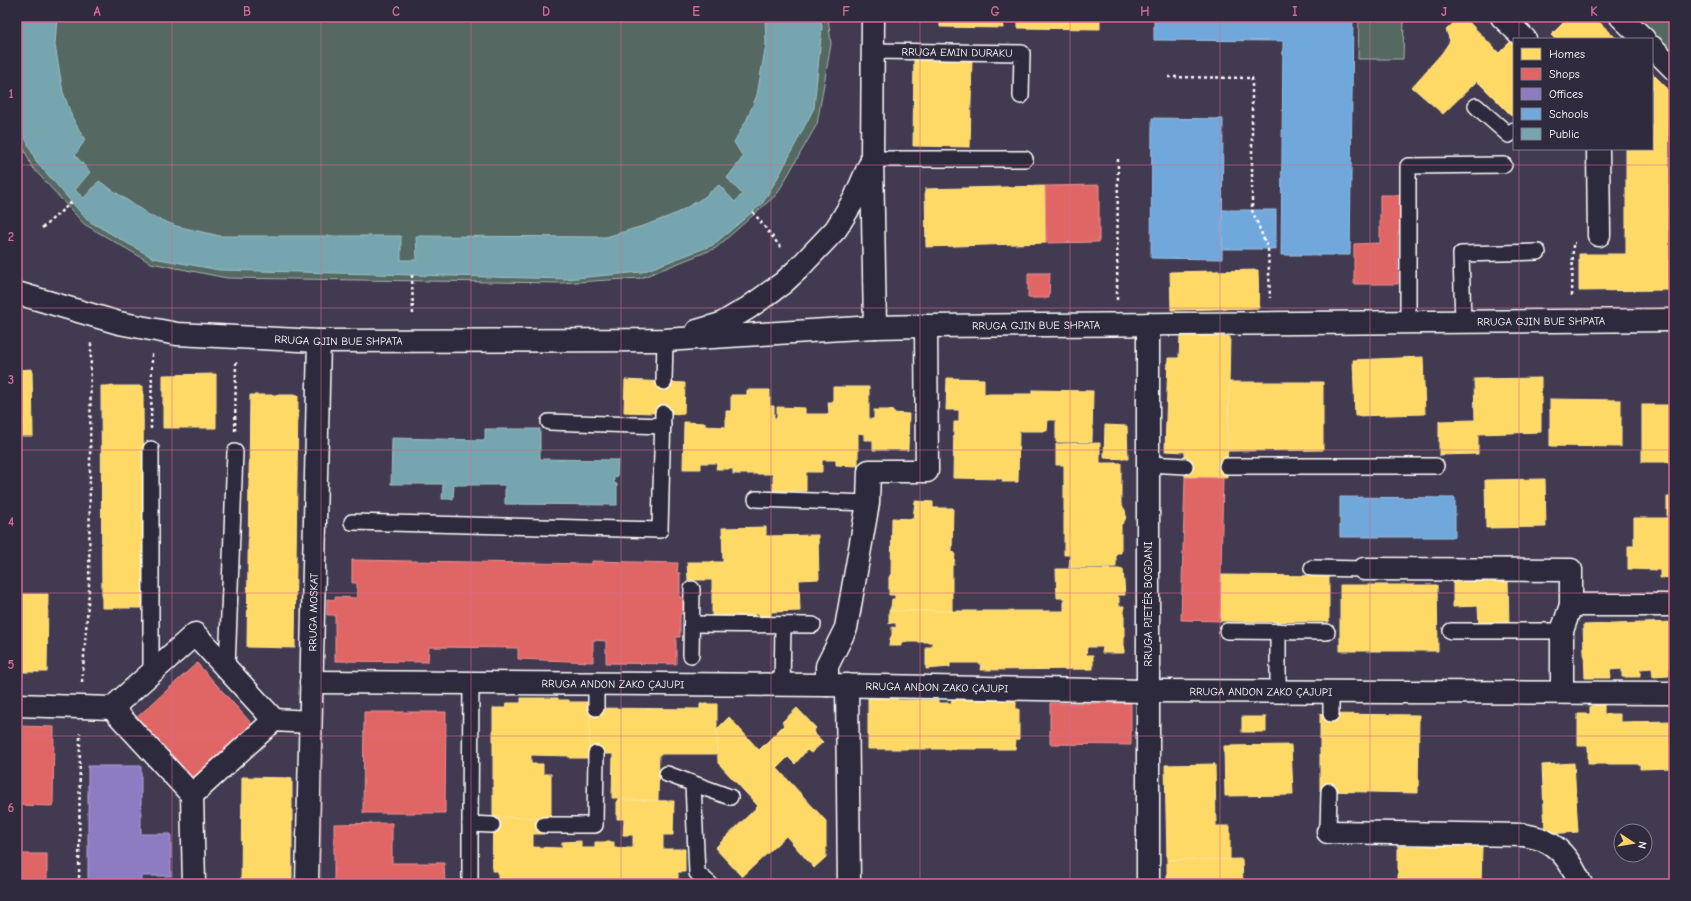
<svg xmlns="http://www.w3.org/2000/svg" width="1691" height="901" font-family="'Comic Neue',sans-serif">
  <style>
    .green { fill: #546862; stroke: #aab4b0 }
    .homes { fill: #ffd966; stroke: #ffe494 }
    .shops { fill: #e06666; stroke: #e99494 }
    .offices { fill: #8e7cc3; stroke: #b0a3d5 }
    .schools { fill: #6fa8dc; stroke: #9ac2e6 }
    .public { fill: #76a5af; stroke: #9fc0c7 }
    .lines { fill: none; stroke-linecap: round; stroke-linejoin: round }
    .service-casing { stroke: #fff; stroke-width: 18 }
    .pedestrian-casing { stroke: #fff; stroke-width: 25 }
    .minor-casing { stroke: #fff; stroke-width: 25 }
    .path { stroke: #fff; stroke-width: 2.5; stroke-dasharray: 3 3; stroke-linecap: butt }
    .service { stroke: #2f2a3d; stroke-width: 15 }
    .pedestrian { stroke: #2f2a3d; stroke-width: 22 }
    .minor { stroke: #2f2a3d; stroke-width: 22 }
    .grid { fill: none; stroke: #d76994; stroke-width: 1; stroke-opacity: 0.55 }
    .labels { text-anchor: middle; stroke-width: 4; stroke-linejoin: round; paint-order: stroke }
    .street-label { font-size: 11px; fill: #fff; stroke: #2f2a3d }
    .neatline { fill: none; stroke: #d76994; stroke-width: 1.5 }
    .grid-label { font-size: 13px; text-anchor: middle; font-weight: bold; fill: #d76994 }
  </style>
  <rect width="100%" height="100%" fill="#423a50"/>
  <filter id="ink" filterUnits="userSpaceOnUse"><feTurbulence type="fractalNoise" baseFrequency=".025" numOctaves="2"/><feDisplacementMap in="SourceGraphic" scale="8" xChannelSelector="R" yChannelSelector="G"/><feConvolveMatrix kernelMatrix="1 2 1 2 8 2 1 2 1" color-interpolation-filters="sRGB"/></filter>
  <g filter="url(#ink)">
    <g class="green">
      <polygon points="17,17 828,17 831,44 817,124 777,194 716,248 641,278 560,283 227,278 151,263 84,224 32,167 17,133"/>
      <polygon points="1359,17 1404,17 1403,59 1358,59"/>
      <polygon points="1633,17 1674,17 1674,55"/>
    </g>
    <g class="homes">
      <polygon points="940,17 1003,17 1003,28 940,27"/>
      <polygon points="1018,17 1100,17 1100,29 1018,28"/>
      <polygon points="1460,17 1464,17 1499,53 1512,40 1514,42 1514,114 1512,116 1477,81 1443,114 1412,87 1442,53 1450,41 1446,30"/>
      <polygon points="1569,17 1594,17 1617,39 1555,39 1551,35"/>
      <polygon points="914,56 972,57 970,147 913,146"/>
      <polygon points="1652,73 1669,90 1669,290 1579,291 1579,254 1626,254 1626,149 1652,149"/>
      <polygon points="1045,186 1046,243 926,247 925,189"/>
      <polygon points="1258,270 1259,308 1171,310 1170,272"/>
      <polygon points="1180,335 1230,337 1227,478 1185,477 1185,452 1165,451 1168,358 1179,358"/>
      <polygon points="1423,357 1425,414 1355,416 1353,360"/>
      <polygon points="32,369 33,436 17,436 17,370"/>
      <polygon points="216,374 216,428 163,428 163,375"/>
      <polygon points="947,378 984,379 984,394 1032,394 1032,390 1093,391 1092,442 1056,442 1056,420 1048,420 1047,431 1019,431 1018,482 1002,482 1003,479 953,478 954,422 959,422 959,410 946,410"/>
      <polygon points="1541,378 1541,432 1478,434 1478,454 1439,455 1439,421 1475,420 1474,379"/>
      <polygon points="625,380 685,383 684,414 624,412"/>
      <polygon points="1229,382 1323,382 1323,450 1228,451"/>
      <polygon points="101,386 143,386 144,608 102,608"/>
      <polygon points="833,387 869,387 869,419 874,419 874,410 893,410 893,413 909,414 908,450 873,450 873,440 864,440 864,434 858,433 858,466 836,465 836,460 822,460 822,472 806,472 806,491 773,491 773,474 733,474 733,469 716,469 717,463 701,463 701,469 683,469 684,422 705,423 705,426 726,427 726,411 731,411 731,395 747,395 747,390 770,390 770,406 774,406 774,418 777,418 777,407 805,408 805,414 829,414 828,402 833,402"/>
      <polygon points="250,395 298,395 295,648 247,647"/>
      <polygon points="1550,399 1621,400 1621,447 1550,446"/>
      <rect x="1642" y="405" width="32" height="57"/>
      <polygon points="1105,425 1127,426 1128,459 1104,458"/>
      <polygon points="1100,443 1100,463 1121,463 1121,504 1125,510 1126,515 1125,520 1121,525 1121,553 1116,553 1116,567 1069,568 1070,555 1064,555 1064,465 1056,465 1056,444"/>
      <polygon points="1545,479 1546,527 1486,528 1485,480"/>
      <polygon points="1667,497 1674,497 1674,577 1660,578 1660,570 1628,569 1628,546 1634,546 1634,518 1667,518"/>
      <polygon points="915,501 933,502 933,508 953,508 952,552 955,553 954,565 952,565 952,611 889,611 891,607 892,599 895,599 895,595 889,595 889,577 891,574 892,518 913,519"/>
      <polygon points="766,527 766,536 818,535 819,579 799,580 800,611 771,612 771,616 759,616 759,613 755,614 755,622 737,622 737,615 712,616 712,580 688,580 687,562 723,562 722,528"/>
      <polygon points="1056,569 1123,569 1125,595 1117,595 1117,597 1119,597 1119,606 1124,606 1124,653 1102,653 1103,647 1087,647 1086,655 1093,655 1093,669 980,670 981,663 950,663 950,667 926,669 926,647 932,647 932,642 901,642 901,646 889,646 890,639 892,635 892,627 896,628 896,623 889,623 889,611 1064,611 1064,598 1057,598"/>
      <polygon points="1221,575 1329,576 1329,622 1220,621"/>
      <polygon points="1453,577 1508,577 1509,626 1479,626 1478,606 1453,607"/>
      <polygon points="1340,585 1437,585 1438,651 1340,651"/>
      <polygon points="17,594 48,594 47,672 17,672"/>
      <polygon points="1674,622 1674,668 1669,668 1669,676 1653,677 1652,668 1640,669 1640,677 1622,677 1622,669 1610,670 1611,678 1585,678 1583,625"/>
      <polygon points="868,696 898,696 897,700 938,700 938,703 952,703 951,696 1016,696 1016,709 1019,709 1019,739 1016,740 1015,749 868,749"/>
      <polygon points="521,698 558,698 558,700 569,700 569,702 590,702 589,758 569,758 569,756 531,755 531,764 543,764 543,774 551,774 551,818 493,817 493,708 506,708 506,703 521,703"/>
      <polygon points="700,704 717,704 717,754 659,754 658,800 619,800 619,798 612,798 613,754 589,754 590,708 700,709"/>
      <polygon points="1604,705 1604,714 1620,714 1620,722 1674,721 1674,768 1640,769 1640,764 1588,764 1588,746 1578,746 1578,714 1590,714 1590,706"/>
      <polygon points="797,708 816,728 813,732 823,742 811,753 807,750 795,764 788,757 777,768 826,821 826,857 814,868 786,836 742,877 715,848 758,806 718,763 717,729 729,717 759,750 784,725 782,722"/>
      <polygon points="1320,714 1419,715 1418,793 1320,791"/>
      <rect x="1242" y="717" width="24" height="15"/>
      <polygon points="1291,745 1293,795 1225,796 1224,746"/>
      <polygon points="1574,763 1578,832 1545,834 1542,765"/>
      <polygon points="1215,764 1216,826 1230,826 1230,860 1167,860 1165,765"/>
      <polygon points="242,777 292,778 292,884 241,884"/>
      <polygon points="617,800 674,801 673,835 663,835 663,849 685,849 685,872 678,872 678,884 498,884 498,871 492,871 493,817 544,818 544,834 533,834 533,847 562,848 562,842 581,841 581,848 595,848 595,842 614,842 614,848 633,848 633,835 623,835 624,819 617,819"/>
      <polygon points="1398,846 1482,847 1481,884 1398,884"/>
      <polygon points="1242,859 1243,884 1167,884 1167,860"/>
    </g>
    <g class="shops">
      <polygon points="1099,185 1099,242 1046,243 1045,186"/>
      <polygon points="1380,195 1403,195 1403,233 1398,233 1398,284 1354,284 1354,244 1380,243"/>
      <polygon points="1028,273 1050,273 1049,298 1028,298"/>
      <polygon points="1185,477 1223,478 1220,621 1181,620"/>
      <polygon points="352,560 592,564 592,561 678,563 677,573 680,573 680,598 683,598 683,614 680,614 680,637 676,637 676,664 606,663 606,641 593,640 593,662 518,659 518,648 429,647 428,662 335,661 335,615 327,615 327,599 335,600 335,597 357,598 357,583 352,583"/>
      <polygon points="197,663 252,724 189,781 134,720"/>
      <polygon points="1050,703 1131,703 1131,745 1050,744"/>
      <polygon points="364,712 446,712 445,813 363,813"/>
      <polygon points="17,726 54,727 53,806 17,805"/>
      <polygon points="392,823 392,863 444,863 445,884 334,884 334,824"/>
      <rect x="17" y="854" width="30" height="30"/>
    </g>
    <polygon class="offices" points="88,766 141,766 141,834 171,834 171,876 141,876 141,884 88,884"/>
    <g class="schools">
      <polygon points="1154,17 1353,17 1350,255 1281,255 1283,41 1154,40"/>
      <polygon points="1152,118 1223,119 1222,259 1151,258"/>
      <rect x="1222" y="210" width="54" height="39"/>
      <polygon points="1340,497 1455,498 1455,537 1340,537"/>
    </g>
    <g class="public">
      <polygon points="17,17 57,17 55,45 63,92 72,117 85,140 75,155 90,172 75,190 84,198 99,181 149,215 176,226 220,236 401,236 401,260 417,260 416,236 606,237 646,225 675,214 703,198 719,185 735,202 742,194 727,178 743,157 734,142 747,119 757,95 766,44 765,17 820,17 822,27 814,108 781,172 762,204 713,245 642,272 566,279 219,270 153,258 87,220 36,161 17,121"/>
      <polygon points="485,429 540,429 540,459 618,460 617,477 614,477 614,483 617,484 617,505 505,504 505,485 454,485 453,499 442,499 443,484 391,484 392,438 485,440"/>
    </g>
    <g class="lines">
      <defs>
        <g id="service">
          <path id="s1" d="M873,51L1022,53L1021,96"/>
          <polyline points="1476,106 1509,135 1514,130"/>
          <polyline points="872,159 1025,159"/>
          <polyline points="1408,322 1408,166 1504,165"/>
          <polyline points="1463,322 1461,254 1538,252"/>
          <polyline points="664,382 665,340"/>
          <polyline points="549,422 663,426"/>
          <polyline points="1148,464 1185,466"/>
          <polyline points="1227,466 1436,466"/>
          <polyline points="756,499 868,503"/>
          <polyline points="352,522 660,530 663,413"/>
          <polyline points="1312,568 1364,569"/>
          <polyline points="692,624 813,625"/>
          <polyline points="1227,631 1327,632"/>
          <polyline points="1451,631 1562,631"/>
          <polyline points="691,655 692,589"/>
          <polyline points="227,668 235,452"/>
          <polyline points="151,673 151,449"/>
          <polyline points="471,683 470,824 492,825"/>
          <polyline points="596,684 596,708"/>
          <polyline points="782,686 783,625"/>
          <polyline points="1278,692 1278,631"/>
          <polyline points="1331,714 1331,692"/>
          <polyline points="667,774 730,797"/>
          <polyline points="693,784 697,873 710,884"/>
          <polyline points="544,825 595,825 596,754"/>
          <polyline points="1328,832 1329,791"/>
          <polyline points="470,884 470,824"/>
        </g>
        <g id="pedestrian">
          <polyline points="1621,17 1644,39"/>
          <polyline points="1652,47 1674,69"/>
        </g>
        <g id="minor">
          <polyline points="873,17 872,159 875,327"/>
          <polyline points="1502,17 1525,39"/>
          <polyline points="1598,149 1599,235"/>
          <path id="s2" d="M17,293L119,323L177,334L319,341L665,340L875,327L926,326L1674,320"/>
          <polyline points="697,331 721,324 748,308 783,283 798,269 836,229 855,198 869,166"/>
          <polyline points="1364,569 1571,570 1571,605 1562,631 1562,692"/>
          <polyline points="1571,605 1674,605"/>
          <path id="s3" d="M311,682L827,685L1148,691L1674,693"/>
          <polyline points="827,685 827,666 846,628 868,503 869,471 927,471 926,326"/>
          <polyline points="847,685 849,884"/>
          <polyline points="17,705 112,708 195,634 274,720"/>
          <polyline points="112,708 192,795 194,884"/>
          <polyline points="192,795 274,720 310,722"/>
          <path d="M1328,832L1524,835C1531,837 1539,837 1545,841C1563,849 1573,867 1581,884"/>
          <path id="s4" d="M307,884L319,341"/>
          <polyline points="1148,884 1148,324"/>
        </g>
      </defs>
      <use href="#service" class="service-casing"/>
      <use href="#pedestrian" class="pedestrian-casing"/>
      <use href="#minor" class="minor-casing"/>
      <g class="path">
        <polyline points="1663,17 1674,22"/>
        <polyline points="1168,77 1252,78 1252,210 1268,249 1270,298"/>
        <polyline points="753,212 782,249"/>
        <polyline points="42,228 72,202"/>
        <polyline points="412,275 413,316"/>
        <polyline points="1572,296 1573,243 1575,243"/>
        <polyline points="1117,300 1118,159"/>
        <polyline points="151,429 152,354"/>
        <polyline points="235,431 236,362"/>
        <polyline points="82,682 89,591 91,341"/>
        <polyline points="79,884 80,733"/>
      </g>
      <use href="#service" class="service"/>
      <use href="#pedestrian" class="pedestrian"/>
      <use href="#minor" class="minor"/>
    </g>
  </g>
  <path class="grid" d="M172,17V884M321,17V884M471,17V884M621,17V884M771,17V884M920,17V884M1070,17V884M1220,17V884M1370,17V884M1519,17V39M1519,149V884M17,165H1674M17,308H1674M17,450H1674M17,593H1674M17,736H1674"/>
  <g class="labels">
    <g class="street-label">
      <text dy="4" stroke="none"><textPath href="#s1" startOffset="84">RRUGA EMIN DURAKU</textPath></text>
      <text dy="4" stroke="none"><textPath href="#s2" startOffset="1530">RRUGA GJIN BUE SHPATA</textPath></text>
      <text dy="4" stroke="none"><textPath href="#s2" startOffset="1025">RRUGA GJIN BUE SHPATA</textPath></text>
      <text dy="4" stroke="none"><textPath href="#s2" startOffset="327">RRUGA GJIN BUE SHPATA</textPath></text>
      <text transform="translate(1148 604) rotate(-90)" y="4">RRUGA PJETËR BOGDANI</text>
      <text dy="4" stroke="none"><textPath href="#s4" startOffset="272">RRUGA MOSKAT</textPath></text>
      <text dy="4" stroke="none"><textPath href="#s3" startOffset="302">RRUGA ANDON ZAKO ÇAJUPI</textPath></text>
      <text dy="4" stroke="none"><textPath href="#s3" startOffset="626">RRUGA ANDON ZAKO ÇAJUPI</textPath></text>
      <text dy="4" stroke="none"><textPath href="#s3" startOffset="950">RRUGA ANDON ZAKO ÇAJUPI</textPath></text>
    </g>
  </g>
  <rect width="1691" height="901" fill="none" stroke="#2f2a3d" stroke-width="44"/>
  <rect x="1513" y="38" width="140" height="112" fill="#2f2a3d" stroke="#827f8b"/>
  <rect x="1521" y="48" width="20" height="12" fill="#ffd966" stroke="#827f8b"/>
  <text x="1549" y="58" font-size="12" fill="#ffffff">Homes</text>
  <rect x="1521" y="68" width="20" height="12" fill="#e06666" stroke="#827f8b"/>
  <text x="1549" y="78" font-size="12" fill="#ffffff">Shops</text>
  <rect x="1521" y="88" width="20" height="12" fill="#8e7cc3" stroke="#827f8b"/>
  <text x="1549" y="98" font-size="12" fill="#ffffff">Offices</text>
  <rect x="1521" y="108" width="20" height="12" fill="#6fa8dc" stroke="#827f8b"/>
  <text x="1549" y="118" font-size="12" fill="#ffffff">Schools</text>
  <rect x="1521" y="128" width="20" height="12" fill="#76a5af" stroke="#827f8b"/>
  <text x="1549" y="138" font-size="12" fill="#ffffff">Public</text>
  <g transform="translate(1633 843) rotate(102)"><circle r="19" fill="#2f2a3d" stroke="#827f8b"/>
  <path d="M0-3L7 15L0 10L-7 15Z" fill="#ffd166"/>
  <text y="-6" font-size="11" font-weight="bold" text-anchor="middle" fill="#ffffff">N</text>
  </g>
  <rect x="22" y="22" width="1647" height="857" class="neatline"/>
  <g class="grid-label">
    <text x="97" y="16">A</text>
    <text x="247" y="16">B</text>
    <text x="396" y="16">C</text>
    <text x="546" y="16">D</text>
    <text x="696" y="16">E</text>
    <text x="846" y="16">F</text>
    <text x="995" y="16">G</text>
    <text x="1145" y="16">H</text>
    <text x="1295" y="16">I</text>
    <text x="1444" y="16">J</text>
    <text x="1594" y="16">K</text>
    <text x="11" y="98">1</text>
    <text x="11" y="241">2</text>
    <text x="11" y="384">3</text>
    <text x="11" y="526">4</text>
    <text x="11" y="669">5</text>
    <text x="11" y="812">6</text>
  </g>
</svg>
